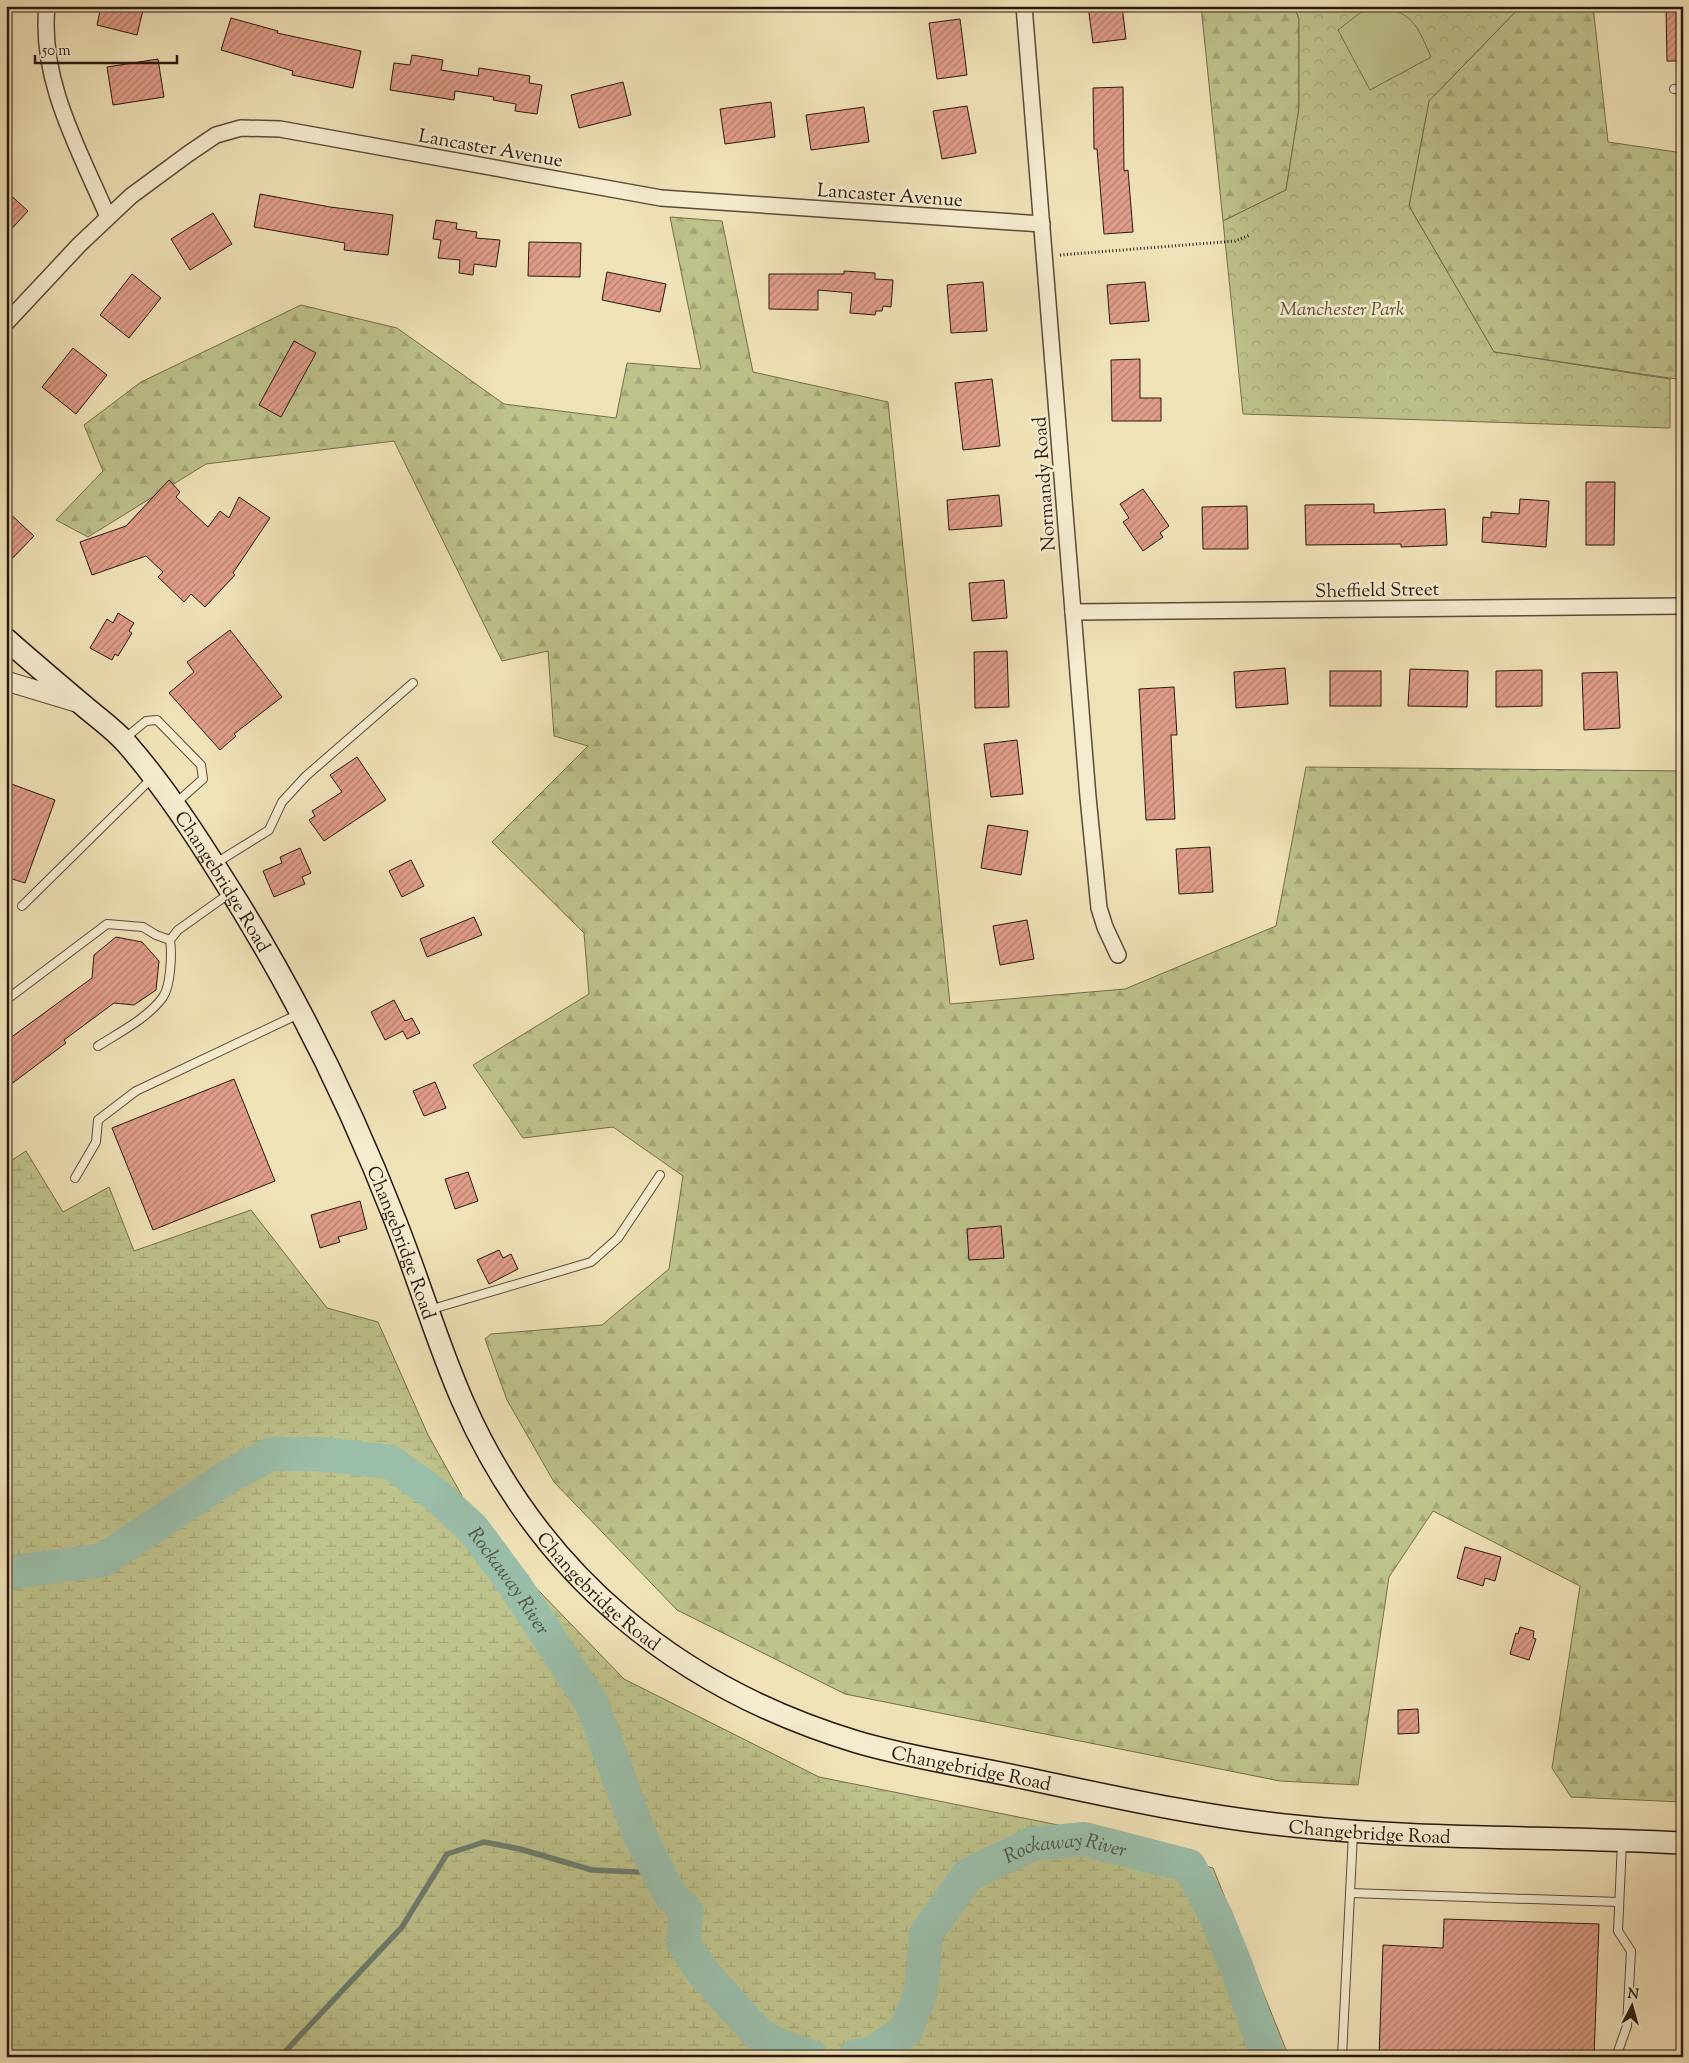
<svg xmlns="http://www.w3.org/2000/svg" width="1689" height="2063" font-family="'Sorts Mill Goudy',serif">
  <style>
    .forest { fill: url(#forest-firs); stroke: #746e4d }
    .wetland { fill: url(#wetland-marsh); stroke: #746e4d }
    .park { fill: url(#park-crowns); stroke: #746e4d }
    .pitch { fill: #bec28b; stroke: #746e4d }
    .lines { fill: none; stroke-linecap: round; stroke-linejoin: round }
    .stream { stroke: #6d7c6c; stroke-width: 5.5 }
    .river { stroke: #9bbeaa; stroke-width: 34 }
    .building { fill: url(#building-hatch); stroke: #29190f }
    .service-casing { stroke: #5b4b39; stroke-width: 10 }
    .minor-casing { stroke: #5b4b39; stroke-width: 18 }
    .tertiary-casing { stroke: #5b4b39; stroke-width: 21 }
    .secondary-casing { stroke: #29190f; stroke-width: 24 }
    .path { stroke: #29190f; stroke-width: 3; stroke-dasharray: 1 2.5; stroke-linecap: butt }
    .service { stroke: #f5ecd0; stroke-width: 8 }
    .minor { stroke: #f5ecd0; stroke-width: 15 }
    .tertiary { stroke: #f5ecd0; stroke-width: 19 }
    .secondary { stroke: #f5ecd0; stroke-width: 21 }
    .labels { text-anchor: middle; stroke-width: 5; stroke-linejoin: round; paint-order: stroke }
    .street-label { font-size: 19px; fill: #29190f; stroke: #f5ecd0 }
    .park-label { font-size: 19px; font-style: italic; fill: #564c34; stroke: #f5ecd0 }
    .water-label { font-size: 20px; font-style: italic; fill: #515345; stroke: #f5ecd0 }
  </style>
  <defs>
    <pattern id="forest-firs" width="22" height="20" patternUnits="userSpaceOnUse" patternTransform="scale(1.25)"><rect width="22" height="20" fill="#bec28b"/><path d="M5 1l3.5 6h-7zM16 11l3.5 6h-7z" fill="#a3a677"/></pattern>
    <pattern id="wetland-marsh" width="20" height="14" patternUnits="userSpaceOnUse" patternTransform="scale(1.25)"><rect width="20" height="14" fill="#bec28b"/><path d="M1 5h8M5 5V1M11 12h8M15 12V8" fill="none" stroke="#a3a677"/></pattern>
    <pattern id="park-crowns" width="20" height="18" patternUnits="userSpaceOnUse" patternTransform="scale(1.25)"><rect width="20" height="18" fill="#bec28b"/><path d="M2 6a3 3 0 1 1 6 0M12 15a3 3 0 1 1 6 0" fill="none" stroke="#a3a677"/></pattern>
    <pattern id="building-hatch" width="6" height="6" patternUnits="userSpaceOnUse" patternTransform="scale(1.25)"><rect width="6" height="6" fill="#e09d89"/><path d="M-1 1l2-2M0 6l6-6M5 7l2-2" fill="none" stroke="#b67f6e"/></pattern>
  </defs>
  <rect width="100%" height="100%" fill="#f0e2b7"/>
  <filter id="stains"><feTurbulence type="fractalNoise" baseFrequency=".004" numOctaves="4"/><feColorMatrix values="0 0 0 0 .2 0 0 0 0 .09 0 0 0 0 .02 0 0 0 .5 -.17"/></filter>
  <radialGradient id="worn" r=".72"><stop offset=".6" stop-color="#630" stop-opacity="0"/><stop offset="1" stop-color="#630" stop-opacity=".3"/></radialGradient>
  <g class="forest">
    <polygon points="1201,6 1294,6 1299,19 1299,108 1286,190 1223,221"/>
    <polygon points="1521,6 1593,6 1608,142 1683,153 1683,380 1494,352 1409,206 1429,101"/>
    <polygon points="670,217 722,221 753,372 888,402 950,1004 1125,989 1276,926 1306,767 1683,771 1683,1802 1571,1797 1552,1768 1580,1586 1433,1511 1389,1577 1358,1785 1280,1781 845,1694 677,1610 554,1482 507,1400 485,1339 491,1334 602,1325 669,1269 683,1176 613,1127 523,1138 473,1065 589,994 584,933 492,842 588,746 554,736 548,651 502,661 394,441 206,464 88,537 56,520 103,471 84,425 141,382 301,305 397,328 504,404 616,418 627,363 701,369"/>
  </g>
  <polygon class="wetland" points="26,1151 63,1212 109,1187 134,1251 251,1210 327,1308 378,1322 428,1435 483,1533 624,1679 819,1777 1198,1853 1183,1859 1213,1868 1289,2057 6,2057 6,1164"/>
  <polygon class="park" points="1294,6 1521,6 1429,101 1409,206 1494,352 1670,379 1670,428 1243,414 1223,221 1286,190 1299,108 1299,19"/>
  <path class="pitch" d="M1374,7C1412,10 1417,25 1431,57L1370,90L1338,30L1360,13Z"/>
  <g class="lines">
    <polyline class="stream" points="280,2057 402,1927 447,1854 484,1842 520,1849 592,1870 659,1873"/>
    <g class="river">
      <path id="s1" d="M6,1573L103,1560L229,1476L271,1454H321L390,1462L435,1494L473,1529L516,1587L592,1704L641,1838L670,1895L687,1912L683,1942L702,1971L756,2032L779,2046L812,2057"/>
      <path id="s2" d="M854,2057L873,2053L906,2030L921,1992L926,1934L968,1875L1032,1844L1084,1839L1189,1866L1216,1916L1236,1966L1268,2057"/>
    </g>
  </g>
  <g class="building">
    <polygon points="101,6 144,6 137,35 97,25"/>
    <polygon points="1088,6 1122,6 1126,39 1093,43"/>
    <polygon points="1666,6 1683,6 1683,61 1667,61"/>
    <polygon points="231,18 278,31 277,33 361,51 353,88 292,75 293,71 221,50"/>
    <polygon points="960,19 967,75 937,79 929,23"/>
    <polygon points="412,55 443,60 441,70 478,76 479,68 530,76 529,83 542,85 537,114 515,111 516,104 493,100 494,97 455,91 454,100 390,90 394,63 410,65"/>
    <polygon points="158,59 164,97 113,105 107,67"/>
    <polygon points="623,82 631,115 579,128 571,95"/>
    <polygon points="1123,87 1124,171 1128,170 1133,232 1104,234 1097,149 1094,149 1093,88"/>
    <polygon points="771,102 775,137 725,144 720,109"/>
    <polygon points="967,106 976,153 942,159 933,111"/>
    <polygon points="864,107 869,142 811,150 806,115"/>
    <polygon points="6,191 28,211 6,235"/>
    <polygon points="260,194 330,207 393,215 388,255 344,250 345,243 254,227"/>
    <polygon points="213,213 232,244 190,270 171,239"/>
    <polygon points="436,220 457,223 456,229 477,232 476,238 500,240 496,267 474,264 473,275 459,273 460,260 438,258 441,240 433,239"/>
    <polygon points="529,242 581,243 580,277 528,276"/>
    <polygon points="844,271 875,273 875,279 893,280 891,307 883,306 882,311 876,311 875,315 850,313 852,293 818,290 818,310 769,309 769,274 844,274"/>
    <polygon points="607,272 666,284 660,312 602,300"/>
    <polygon points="132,274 161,298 129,338 100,315"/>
    <polygon points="983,282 987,331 951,333 947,285"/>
    <polygon points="1145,282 1149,321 1110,324 1107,285"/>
    <polygon points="294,341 316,353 281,417 259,405"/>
    <polygon points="73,348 107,375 76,414 42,387"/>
    <polygon points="1140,359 1140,398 1161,398 1161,421 1112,421 1111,360"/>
    <polygon points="992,379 1000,446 963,450 955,383"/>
    <polygon points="169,480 180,492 176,497 208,527 220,511 229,518 239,497 270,518 233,573 235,575 205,607 191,594 184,602 158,577 163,572 146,556 92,575 80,542 126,526"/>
    <polygon points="1586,482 1615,482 1614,545 1586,545"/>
    <polygon points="1143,489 1169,526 1160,533 1163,537 1143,551 1123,522 1129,518 1120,504"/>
    <polygon points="999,495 1002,526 949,530 947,500"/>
    <polygon points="1520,499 1549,501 1546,547 1482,542 1483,517 1491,518 1491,512 1519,514"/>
    <polygon points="1374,504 1374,513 1445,509 1447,545 1401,547 1401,544 1306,545 1305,505"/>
    <polygon points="1247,506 1248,549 1203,549 1202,507"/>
    <polygon points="6,510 34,536 6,565"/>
    <polygon points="1004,580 1007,618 972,621 969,583"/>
    <polygon points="118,613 134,623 129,631 132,633 118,656 115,654 112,660 90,648 107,619 113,623"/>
    <polygon points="230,630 282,697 234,734 236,736 220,750 169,693 194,672 187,662"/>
    <polygon points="1007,651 1009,707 975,708 974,652"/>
    <polygon points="1285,668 1288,704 1236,708 1234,672"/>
    <polygon points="1410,669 1468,671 1467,707 1408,706"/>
    <polygon points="1542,670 1542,706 1496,707 1496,671"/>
    <rect x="1330" y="671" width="51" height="35"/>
    <polygon points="1617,672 1620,728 1584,730 1582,673"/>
    <polygon points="1174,687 1177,735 1171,735 1175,819 1146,820 1139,689"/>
    <polygon points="1017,740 1023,794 991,797 984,744"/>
    <polygon points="357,757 386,800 324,841 309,820 315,816 312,811 342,792 330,775"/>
    <polygon points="6,782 55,800 25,883 6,877"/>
    <polygon points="988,825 1028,831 1021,875 981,868"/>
    <polygon points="1210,847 1213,892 1179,894 1176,849"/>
    <polygon points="300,848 311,873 302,877 305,884 274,897 263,871 282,863 280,857"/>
    <polygon points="411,860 424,886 402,897 389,871"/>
    <polygon points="474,917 482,935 427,957 420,939"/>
    <polygon points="1027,920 1034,959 1000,965 993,926"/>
    <polygon points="116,937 142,942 159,961 156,990 134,1005 114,1003 64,1040 66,1043 6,1088 6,1041 92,978 94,955"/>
    <polygon points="394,1000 405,1021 412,1018 420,1033 407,1039 403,1031 385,1040 371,1012"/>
    <polygon points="234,1079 275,1181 153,1230 112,1128"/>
    <polygon points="435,1082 446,1108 424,1116 413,1091"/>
    <polygon points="468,1172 478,1201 455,1209 445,1179"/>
    <polygon points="360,1201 367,1229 338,1237 340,1242 320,1248 311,1215"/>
    <polygon points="1001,1226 1004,1258 969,1260 967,1229"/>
    <polygon points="499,1250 503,1258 511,1254 518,1269 489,1284 477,1260"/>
    <polygon points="1465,1547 1501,1557 1495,1581 1485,1578 1483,1586 1457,1578"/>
    <polygon points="1520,1627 1534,1631 1533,1638 1536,1639 1529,1660 1510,1654 1516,1633 1518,1634"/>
    <polygon points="1418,1709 1419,1733 1398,1734 1398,1710"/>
    <polygon points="1444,1919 1599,1924 1594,2057 1379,2057 1383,1945 1443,1948"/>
  </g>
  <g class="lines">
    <defs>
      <g id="service">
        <polyline points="1674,89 1683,90"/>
        <polyline points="124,739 146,721 157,720 201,765 203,779 176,803"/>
        <polyline points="216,863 269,830 282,802 306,776 413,683"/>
        <polyline points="22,906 152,778"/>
        <polyline points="6,1000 107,924 143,927 156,935 170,940"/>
        <path d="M98,1046C120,1032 148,1018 163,997C171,985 172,953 170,940L178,930L230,893"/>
        <polyline points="75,1178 96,1142 98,1120 136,1091 301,1013"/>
        <polyline points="429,1310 591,1262 618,1238 660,1175"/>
        <polyline points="1350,1893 1619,1902"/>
        <polyline points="1342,2057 1353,1833"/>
        <polyline points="1616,2057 1627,2026 1631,1951 1618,1931 1622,1842"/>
      </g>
      <g id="minor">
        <path d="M47,6C39,81 80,151 108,217"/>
        <polyline points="1024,6 1088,797 1099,908 1105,927 1118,955"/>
        <polyline points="6,323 80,244 131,196 188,154 216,135 241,128 280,129 661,198 1042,224"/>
        <polyline points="1073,612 1683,606"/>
      </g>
      <polyline id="tertiary" points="6,681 79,703"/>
      <g id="secondary">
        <path id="s3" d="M6,639C32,662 58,684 84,706C98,718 115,730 127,744C162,784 192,829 220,874C290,983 348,1099 395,1220C419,1280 437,1343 463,1402C539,1575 678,1688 857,1742C911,1758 969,1766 1024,1778C1114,1797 1203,1817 1294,1826C1423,1840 1553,1836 1683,1843"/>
      </g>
    </defs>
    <use href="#service" class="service-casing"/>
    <use href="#minor" class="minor-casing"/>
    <use href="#tertiary" class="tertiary-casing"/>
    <use href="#secondary" class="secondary-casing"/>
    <polyline class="path" points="1060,255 1235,241 1250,235"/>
    <use href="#service" class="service"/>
    <use href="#minor" class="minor"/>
    <use href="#tertiary" class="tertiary"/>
    <use href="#secondary" class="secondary"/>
  </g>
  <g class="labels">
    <g class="street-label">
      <text transform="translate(491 147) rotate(10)" y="7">Lancaster Avenue</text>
      <text transform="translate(890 194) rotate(4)" y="7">Lancaster Avenue</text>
      <text transform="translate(1043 484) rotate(-94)" y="7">Normandy Road</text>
      <text transform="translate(1377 589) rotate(-1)" y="7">Sheffield Street</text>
      <text dy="7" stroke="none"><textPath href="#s3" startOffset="328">Changebridge Road</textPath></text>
      <text dy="7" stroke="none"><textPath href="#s3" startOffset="732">Changebridge Road</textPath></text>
      <text dy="7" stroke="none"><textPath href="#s3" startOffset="1138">Changebridge Road</textPath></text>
      <text dy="7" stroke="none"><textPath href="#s3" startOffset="1558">Changebridge Road</textPath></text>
      <text dy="7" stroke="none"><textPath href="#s3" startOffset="1962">Changebridge Road</textPath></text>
    </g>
    <g class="park-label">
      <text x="1342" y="315">Manchester Park</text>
    </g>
    <g class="water-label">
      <text dy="7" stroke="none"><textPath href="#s1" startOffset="586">Rockaway River</textPath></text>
      <text dy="7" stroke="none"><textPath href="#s2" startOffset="335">Rockaway River</textPath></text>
    </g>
  </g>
  <rect width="1689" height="2063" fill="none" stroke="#f0e2b7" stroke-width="25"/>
  <rect x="8" y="8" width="1674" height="2048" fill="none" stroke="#29190f" stroke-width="2.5"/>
  <rect x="12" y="12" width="1664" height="2038" fill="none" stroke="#29190f"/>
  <g transform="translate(1632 2006) rotate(6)" stroke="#f5ecd0" stroke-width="4" paint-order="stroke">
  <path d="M0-4L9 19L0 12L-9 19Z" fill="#29190f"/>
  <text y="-8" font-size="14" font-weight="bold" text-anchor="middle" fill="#29190f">N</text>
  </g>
  <path d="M35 55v8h142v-8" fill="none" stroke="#29190f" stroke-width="2.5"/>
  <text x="42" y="55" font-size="15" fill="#29190f" stroke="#f5ecd0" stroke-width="4" paint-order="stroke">50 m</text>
  <rect width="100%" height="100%" filter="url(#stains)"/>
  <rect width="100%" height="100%" fill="url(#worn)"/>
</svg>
